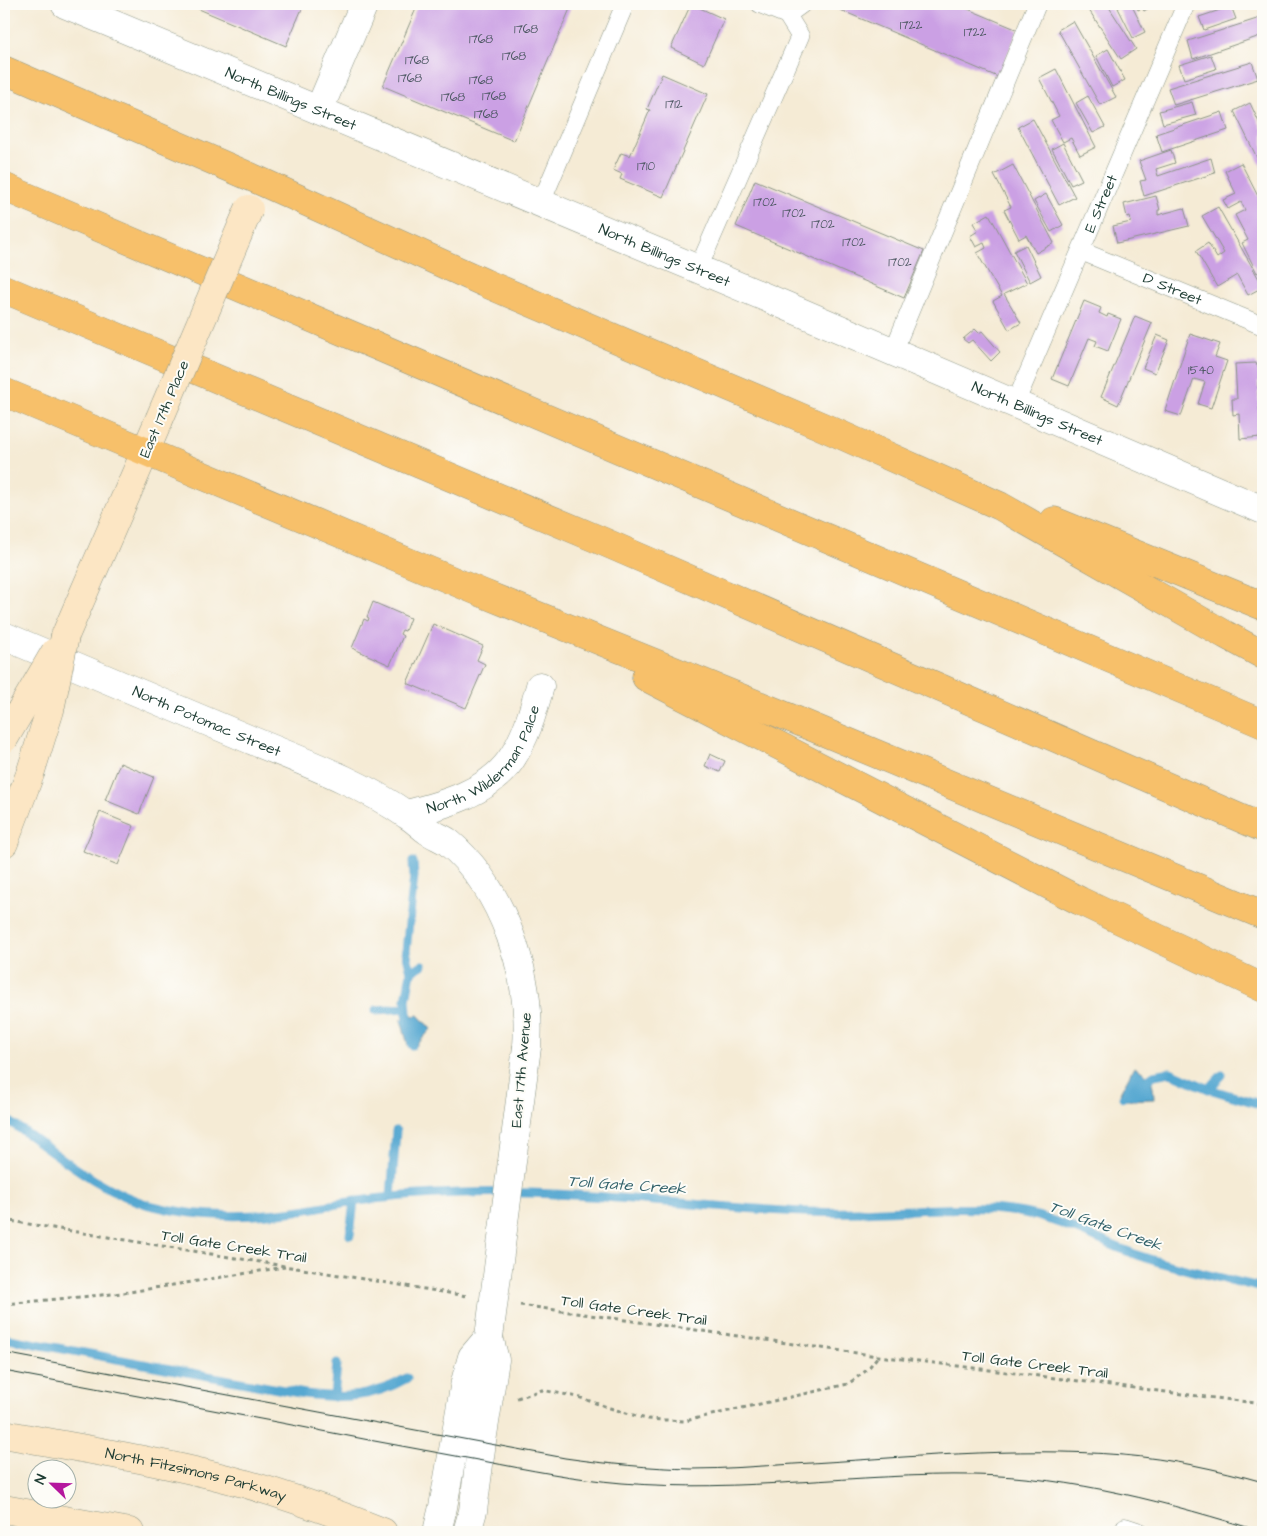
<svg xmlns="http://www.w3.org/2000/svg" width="1267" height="1536" font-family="'Architects Daughter',sans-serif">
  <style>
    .water { fill: #56a8d1; stroke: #3a7282 }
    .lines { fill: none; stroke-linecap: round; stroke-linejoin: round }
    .stream { stroke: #56a8d1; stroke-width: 9 }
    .building { fill: #cba0e4 }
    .lane-casing { stroke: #8a9484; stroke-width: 19 }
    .street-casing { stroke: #8a9484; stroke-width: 29 }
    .secondary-casing { stroke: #8a9484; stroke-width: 29 }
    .highway-casing { stroke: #8a9484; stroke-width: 29 }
    .path { stroke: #8a9484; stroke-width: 3; stroke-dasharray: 4 4; stroke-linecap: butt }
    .lane { stroke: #fff; stroke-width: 18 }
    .street { stroke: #fff; stroke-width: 28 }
    .secondary { stroke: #fce6c4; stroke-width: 28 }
    .highway { stroke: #f7c06b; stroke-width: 28 }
    .tram { stroke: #1f3d34; stroke-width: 1 }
    .street-bridge-casing { stroke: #8a9484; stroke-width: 29; stroke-linecap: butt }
    .secondary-bridge-casing { stroke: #8a9484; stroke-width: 29; stroke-linecap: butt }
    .street-bridge { stroke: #fff; stroke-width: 28 }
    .secondary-bridge { stroke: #fce6c4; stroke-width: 28 }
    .labels { text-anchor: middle; stroke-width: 4; stroke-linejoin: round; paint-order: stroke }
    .number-label { font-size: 12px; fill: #4a5660 }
    .street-label { font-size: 15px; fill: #1f3d34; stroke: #fdfcf7 }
    .water-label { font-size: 16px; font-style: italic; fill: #32626b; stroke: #fdfcf7 }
  </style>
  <rect width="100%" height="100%" fill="#fdfcf7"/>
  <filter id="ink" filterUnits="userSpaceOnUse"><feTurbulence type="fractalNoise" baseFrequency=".02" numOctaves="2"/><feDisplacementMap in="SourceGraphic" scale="10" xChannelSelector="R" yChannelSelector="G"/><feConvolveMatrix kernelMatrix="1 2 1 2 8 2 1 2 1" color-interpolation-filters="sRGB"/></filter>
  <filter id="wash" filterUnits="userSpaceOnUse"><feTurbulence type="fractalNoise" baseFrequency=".0096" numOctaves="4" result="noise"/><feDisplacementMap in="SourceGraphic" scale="20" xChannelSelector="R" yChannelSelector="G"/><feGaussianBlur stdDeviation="1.12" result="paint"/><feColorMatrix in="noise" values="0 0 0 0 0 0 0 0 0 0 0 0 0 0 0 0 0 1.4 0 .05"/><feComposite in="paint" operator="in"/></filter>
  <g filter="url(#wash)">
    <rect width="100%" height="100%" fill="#f5ebd5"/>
    <g class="water">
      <polygon points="410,1012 413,1016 418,1015 431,1029 416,1046 408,1045 401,1020"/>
      <path d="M1134,1067C1152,1077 1153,1079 1154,1099L1126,1100L1120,1093Z"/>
    </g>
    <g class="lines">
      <g class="stream">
        <polyline points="411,972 422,965"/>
        <polyline points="376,1010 406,1008"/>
        <polyline points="412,1045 411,1024 407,1014 406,1000 411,972 406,951 414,876 413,862"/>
        <polyline points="1209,1089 1222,1075"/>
        <polyline points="1123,1097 1154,1075 1170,1072 1209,1089 1263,1105"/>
        <path d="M4,1118C51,1148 94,1189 149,1205C191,1216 236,1218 279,1213C302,1211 326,1205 350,1202C386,1197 424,1194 460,1193C576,1189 690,1207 806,1212C871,1215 936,1205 1001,1210C1055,1214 1094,1240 1143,1257C1182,1270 1223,1278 1263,1288"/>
        <polyline points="391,1197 396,1131"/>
        <polyline points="350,1235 354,1201"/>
        <path d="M4,1338L305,1394C344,1399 372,1398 407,1378"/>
        <polyline points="334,1397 337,1364"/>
      </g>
    </g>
    <g id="blocks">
      <g class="building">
        <polygon points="187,4 304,4 286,46"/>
        <polygon points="418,4 572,4 514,141 383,86"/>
        <polygon points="691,4 724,19 704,64 671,48"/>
        <polygon points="832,4 956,4 1018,30 998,77 831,6"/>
        <polygon points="1085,4 1107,4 1136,49 1121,59"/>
        <polygon points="1126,4 1131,4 1145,32 1133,38 1118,8"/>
        <polygon points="1135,4 1153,4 1154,5 1144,11 1142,8 1138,10"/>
        <polygon points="1225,4 1237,4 1231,6 1236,19 1204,30 1199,17 1226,8"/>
        <polygon points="1263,17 1263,35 1193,59 1188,41"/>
        <polygon points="1073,21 1116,97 1100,105 1058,30"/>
        <polygon points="1108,49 1125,80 1112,87 1096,56"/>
        <polygon points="1211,55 1216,69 1184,79 1179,65"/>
        <polygon points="1252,62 1258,79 1174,105 1168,88"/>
        <polygon points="1056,69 1096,147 1080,155 1071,138 1063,142 1051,120 1059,116 1039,78"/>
        <polygon points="662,74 708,94 663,197 620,179 622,174 613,170 621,153 630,156 650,110 647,109"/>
        <polygon points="1088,96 1105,127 1093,133 1076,103"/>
        <polygon points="1192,102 1196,115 1163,124 1159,111"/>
        <polygon points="1250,103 1263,131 1263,170 1234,111"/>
        <polygon points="1222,112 1228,130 1162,152 1156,134"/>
        <polygon points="1033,119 1075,197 1059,205 1018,127"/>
        <polygon points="1063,143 1082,180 1071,185 1052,149"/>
        <polygon points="1171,150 1175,163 1156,169 1158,176 1211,158 1215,173 1144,196 1140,181 1146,180 1139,161"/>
        <polygon points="1241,163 1263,206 1263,244 1259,245 1263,253 1263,270 1257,273 1242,243 1248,240 1235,215 1245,210 1241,202 1228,209 1223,200 1236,194 1225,171"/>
        <polygon points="1013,165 1054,243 1036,253 1026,235 1019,239 1004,210 1011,207 994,175"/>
        <polygon points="755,180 924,251 904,298 736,226"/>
        <polygon points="1046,194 1063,225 1051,232 1034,201"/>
        <polygon points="1156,196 1160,210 1158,210 1158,215 1184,208 1189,226 1117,243 1113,226 1131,222 1130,216 1127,217 1124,204"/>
        <polygon points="1218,207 1263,286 1263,287 1248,295 1237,275 1217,287 1196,251 1208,243 1217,258 1224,253 1202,216"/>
        <polygon points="989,214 1027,283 1004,294 1021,323 1009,330 993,301 1002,296 977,253 986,248 984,243 976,247 970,236 978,231 973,223"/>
        <polygon points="1026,245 1041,276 1030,282 1014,251"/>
        <polygon points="1084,301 1101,308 1099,313 1107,317 1108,314 1121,319 1108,351 1095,346 1097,341 1089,338 1069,386 1052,379"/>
        <polygon points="1135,316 1152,323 1118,405 1101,397"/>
        <polygon points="975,329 979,333 982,331 1000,352 991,361 972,340 968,343 963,339"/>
        <polygon points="1190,334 1220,344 1215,357 1227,361 1211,408 1198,404 1205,382 1194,379 1181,416 1165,411"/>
        <polygon points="1157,335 1169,340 1155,373 1143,368"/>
        <polygon points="1256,363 1257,366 1262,366 1263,382 1258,382 1258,388 1261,388 1261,391 1258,392 1259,403 1262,403 1262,408 1259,408 1261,427 1263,426 1263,432 1261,432 1261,437 1240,439 1239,414 1233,415 1232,399 1237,399 1235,364"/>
        <polygon points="373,602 410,618 405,631 402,630 400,634 403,636 390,665 352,648 364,619 368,621 369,618 367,617"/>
        <polygon points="433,624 483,646 477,660 485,664 466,708 407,683"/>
        <polygon points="710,754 725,761 720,772 705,766"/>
        <polygon points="120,763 154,777 139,814 105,800"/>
        <polygon points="100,812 134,826 118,865 83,851"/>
      </g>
    </g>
  </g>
  <g filter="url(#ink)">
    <use href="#blocks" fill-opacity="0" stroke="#8a9484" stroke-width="1"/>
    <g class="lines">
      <defs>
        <g id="lane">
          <polyline points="787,15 802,4"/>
          <polyline points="541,203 625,4"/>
          <path id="s1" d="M1081,251L1263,326"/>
          <polyline points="698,269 800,36 787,15 760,4"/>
          <polyline points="893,352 1037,4"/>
          <path id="s2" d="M1015,404L1186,4"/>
          <polyline points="1123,1532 1125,1527 1140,1532"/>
        </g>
        <g id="street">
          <path id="s3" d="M65,4L784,305L1263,510"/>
          <polyline points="319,110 364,4"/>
          <path id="s4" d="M4,636C86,670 168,705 251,740C304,762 360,782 407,815C415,820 421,826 428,831C434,835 442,838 448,842C504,889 532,976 527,1047"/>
          <path id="s5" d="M407,814C443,805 487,793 510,761C526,738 533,712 540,686"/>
          <polyline points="437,1532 443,1507 465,1382 472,1357 489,1337"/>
          <polyline points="467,1532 473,1511 482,1441 495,1360 489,1337"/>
        </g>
        <g id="secondary">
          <polyline points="65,636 159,420"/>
          <polyline points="4,843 30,774"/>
          <path id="s6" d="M4,1434C79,1448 154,1460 228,1479C281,1493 333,1512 383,1532"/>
          <polyline points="4,1509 130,1532"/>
        </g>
        <g id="highway">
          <polyline points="4,70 260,181 485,283 821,426 1000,506 1226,635 1263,655"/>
          <polyline points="4,187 1263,724"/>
          <polyline points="4,289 595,538 1263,828"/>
          <polyline points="4,392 482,593 776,712 1263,915"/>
          <polyline points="1054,521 1263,606"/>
          <polyline points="646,677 1080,901 1263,988"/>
        </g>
      </defs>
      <use href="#lane" class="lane-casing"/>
      <use href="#street" class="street-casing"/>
      <use href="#secondary" class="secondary-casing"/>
      <use href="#highway" class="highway-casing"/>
      <g class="path">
        <polyline points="4,1220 467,1296"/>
        <polyline points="4,1304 123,1293 285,1267"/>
        <polyline points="520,1305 878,1356 1263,1404"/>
        <polyline points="517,1398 542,1390 578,1397 610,1408 646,1419 685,1421 848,1384 867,1370 878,1356"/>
      </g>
      <use href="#lane" class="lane"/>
      <use href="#street" class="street"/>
      <use href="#secondary" class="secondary"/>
      <use href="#highway" class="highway"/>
      <g class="tram">
        <path d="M4,1353L565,1458C607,1464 650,1468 692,1469C726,1469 760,1466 794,1464C903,1458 1014,1446 1123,1455C1170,1459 1217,1469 1263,1482"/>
        <path d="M4,1371C126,1394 248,1416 369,1440C407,1447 445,1454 483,1461C529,1470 575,1479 622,1483C740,1493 857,1473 975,1475C1074,1477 1169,1503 1263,1532"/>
      </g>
      <defs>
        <polyline id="street-bridge" points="489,1337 527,1047"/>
        <g id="secondary-bridge">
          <polyline points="159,420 249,209"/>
          <polyline points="4,739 55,652"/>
          <polyline points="30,774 50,710 65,636"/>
        </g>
      </defs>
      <use href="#street-bridge" class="street-bridge-casing"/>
      <use href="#secondary-bridge" class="secondary-bridge-casing"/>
      <use href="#street-bridge" class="street-bridge"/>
      <use href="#secondary-bridge" class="secondary-bridge"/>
    </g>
  </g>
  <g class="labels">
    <g class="number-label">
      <text x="911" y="29">1722</text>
      <text x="526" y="33">1768</text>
      <text x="975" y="36">1722</text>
      <text x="481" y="43">1768</text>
      <text x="514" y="60">1768</text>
      <text x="417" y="64">1768</text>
      <text x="410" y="82">1768</text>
      <text x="481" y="84">1768</text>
      <text x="494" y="100">1768</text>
      <text x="453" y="101">1768</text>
      <text x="674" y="108">1712</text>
      <text x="486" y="118">1768</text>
      <text x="646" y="170">1710</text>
      <text x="765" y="206">1702</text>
      <text x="794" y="217">1702</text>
      <text x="823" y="228">1702</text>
      <text x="854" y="246">1702</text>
      <text x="900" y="266">1702</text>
      <text x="1201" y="374">1540</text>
    </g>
    <g class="street-label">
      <text dy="5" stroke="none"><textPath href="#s3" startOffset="245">North Billings Street</textPath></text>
      <text dy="5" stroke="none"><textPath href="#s2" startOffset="218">E Street</textPath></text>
      <text dy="5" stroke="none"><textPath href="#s3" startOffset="650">North Billings Street</textPath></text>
      <text dy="5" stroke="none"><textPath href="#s1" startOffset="99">D Street</textPath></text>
      <text transform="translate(164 409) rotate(-67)" y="5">East 17th Place</text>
      <text dy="5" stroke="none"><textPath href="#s3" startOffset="1055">North Billings Street</textPath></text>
      <text dy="5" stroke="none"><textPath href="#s4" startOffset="220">North Potomac Street</textPath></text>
      <text dy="5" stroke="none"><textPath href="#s5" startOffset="100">North Wilderman Palce</textPath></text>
      <text transform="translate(521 1070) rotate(-85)" y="5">East 17th Avenue</text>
      <text transform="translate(234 1246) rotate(9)" y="5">Toll Gate Creek Trail</text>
      <text transform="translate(634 1310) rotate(8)" y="5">Toll Gate Creek Trail</text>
      <text transform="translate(1035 1364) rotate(7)" y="5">Toll Gate Creek Trail</text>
      <text dy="5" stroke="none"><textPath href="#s6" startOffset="196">North Fitzsimons Parkway</textPath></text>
    </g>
    <g class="water-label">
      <text transform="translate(627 1184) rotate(4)" y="6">Toll Gate Creek</text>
      <text transform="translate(1106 1225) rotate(20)" y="6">Toll Gate Creek</text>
    </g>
  </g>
  <rect width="1267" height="1536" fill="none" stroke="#fdfcf7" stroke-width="20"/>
  <g transform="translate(52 1484) rotate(293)"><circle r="24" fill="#fdfcf7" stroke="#a4b0a9"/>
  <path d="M0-4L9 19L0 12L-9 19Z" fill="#b5179e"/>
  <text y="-8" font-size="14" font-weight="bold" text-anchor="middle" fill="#1f3d34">N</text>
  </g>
</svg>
